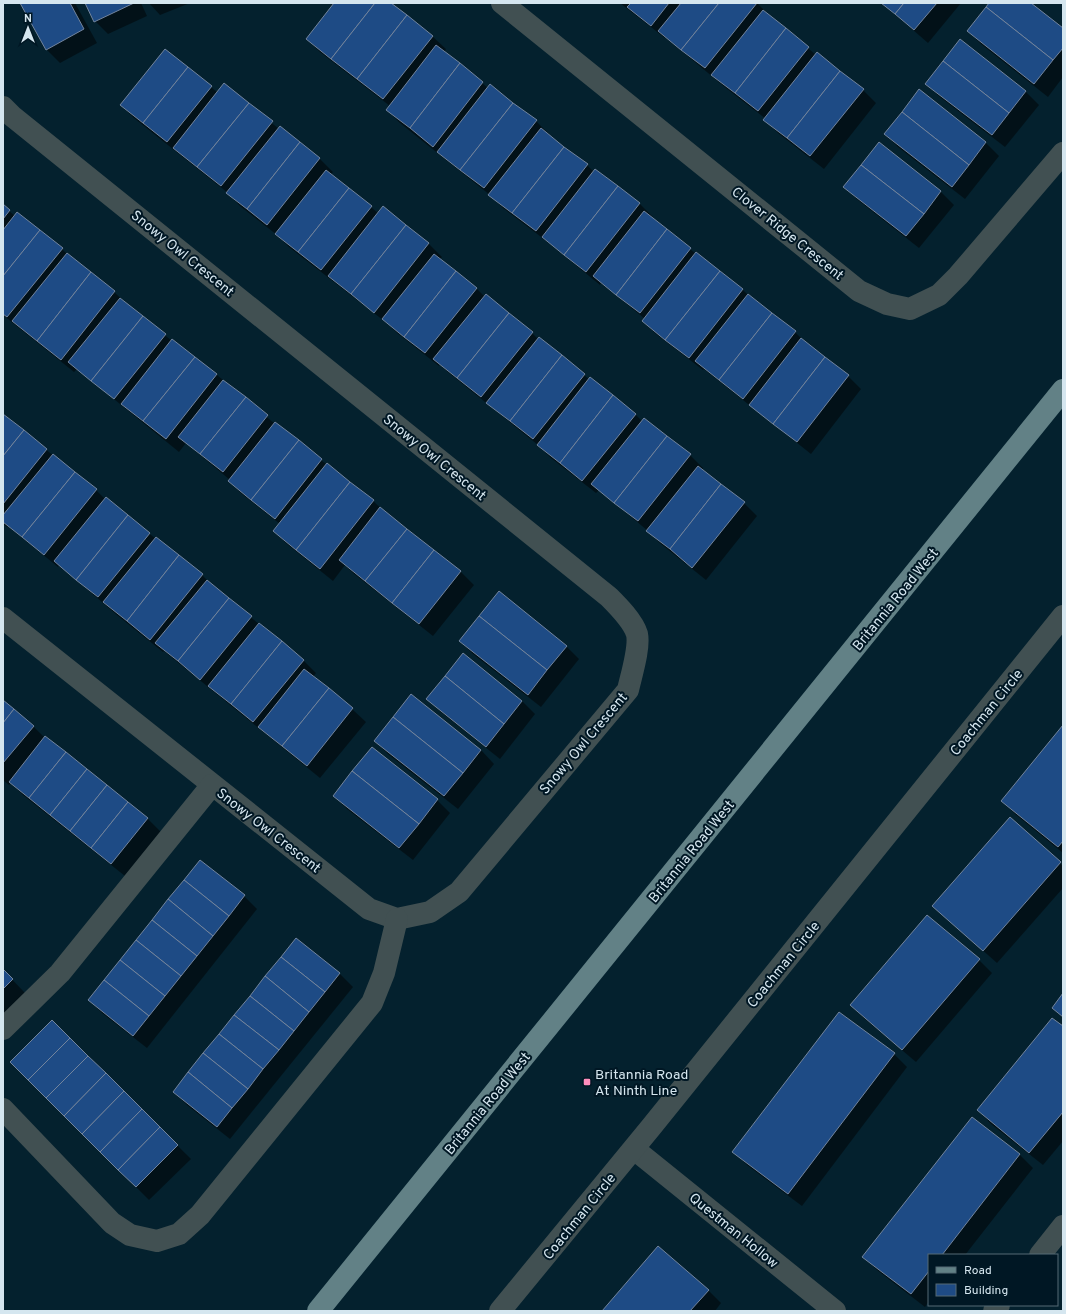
<svg xmlns="http://www.w3.org/2000/svg" width="1066" height="1314" font-family="Overpass,sans-serif">
  <style>
    .shadow { fill: #0007 }
    .building { fill: #1e4b85; stroke: #72849d }
    .lines { fill: none; stroke-linecap: round; stroke-linejoin: round }
    .minor { stroke: #415052; stroke-width: 22 }
    .major { stroke: #628186; stroke-width: 22 }
    .poi-dot { fill: #fe8ebc; stroke: #001724; stroke-width: 1.5 }
    .labels { text-anchor: middle; stroke-width: 4; stroke-linejoin: round; paint-order: stroke }
    .street-label { font-size: 14px; fill: #d5e6ef; stroke: #001724 }
    .poi-label { font-size: 14px; fill: #d5e6ef; stroke: #001724; text-anchor: start }
  </style>
  <rect width="100%" height="100%" fill="#04212e"/>
  <g class="shadow">
    <polygon points="22,3 75,3 97,43 60,63 47,50"/>
    <polygon points="86,3 141,3 147,16 108,34 95,21"/>
    <polygon points="149,3 190,3 160,15"/>
    <polygon points="335,3 390,3 432,36 446,49 444,52 488,88 536,121 549,134 548,135 587,165 594,172 596,170 640,204 653,217 652,218 696,254 743,290 752,299 795,332 807,344 848,376 861,389 811,454 704,369 703,370 656,334 643,321 645,319 601,283 600,285 549,243 503,208 490,195 400,123 387,110 390,106 320,52 307,39"/>
    <polygon points="620,3 757,3 770,16 816,55 863,90 876,103 824,169 778,133 765,120 766,119 726,88 665,37 665,38"/>
    <polygon points="882,3 961,3 928,43"/>
    <polygon points="991,3 1029,3 1063,29 1063,77 1048,97 981,44 968,31"/>
    <polygon points="960,41 1026,92 1039,105 1005,147 940,97 926,84"/>
    <polygon points="225,85 279,129 280,127 320,159 333,172 331,174 378,213 383,208 429,244 442,257 440,259 477,289 485,297 532,333 538,339 539,338 590,380 635,414 642,421 690,455 703,468 702,470 744,503 757,516 706,580 661,544 648,531 599,490 596,493 551,458 538,445 448,372 440,364 439,366 396,332 388,324 289,247 277,235 240,206 228,193 134,118 121,105 211,87 218,93"/>
    <polygon points="919,91 986,143 999,156 965,199 898,147 885,134"/>
    <polygon points="879,144 941,192 954,205 919,248 858,200 845,187"/>
    <polygon points="3,206 15,216 62,249 70,257 114,292 128,305 172,341 217,375 275,424 373,501 384,511 461,572 474,585 433,636 353,573 345,565 333,581 287,544 274,531 280,524 242,494 229,481 230,480 186,443 179,452 77,369 74,372 3,315"/>
    <polygon points="3,415 96,490 105,499 202,575 215,588 303,660 316,673 313,677 352,709 366,722 320,778 164,651 163,652 117,615 59,565 58,567 8,526 7,527 3,524"/>
    <polygon points="460,641 566,646 579,659 541,707 473,654"/>
    <polygon points="412,695 481,750 494,764 458,809 388,754 375,741"/>
    <polygon points="428,699 522,701 535,714 500,759 441,712"/>
    <polygon points="3,702 33,726 45,738 148,819 161,832 125,876 23,795 11,783 9,785 3,780"/>
    <polygon points="1063,726 1063,853 1015,814 1002,800"/>
    <polygon points="334,796 437,800 450,813 413,860 347,809"/>
    <polygon points="1010,819 1063,866 1063,888 997,963 933,906"/>
    <polygon points="200,861 244,896 257,909 147,1048 102,1013 89,1000"/>
    <polygon points="979,960 992,973 916,1062 864,1018 851,1005"/>
    <polygon points="3,970 25,993 3,1015"/>
    <polygon points="340,974 353,987 230,1139 187,1105 174,1092"/>
    <polygon points="840,1013 894,1054 907,1067 802,1206 747,1165 734,1152"/>
    <polygon points="52,1021 191,1159 149,1200 11,1062"/>
    <polygon points="1063,1028 1063,1141 1043,1165 991,1124 978,1110"/>
    <polygon points="972,1118 1020,1155 1033,1168 965,1255 929,1255 929,1301 925,1307 877,1270 864,1257"/>
    <polygon points="708,1290 721,1303 715,1311 603,1311"/>
  </g>
  <g class="building">
    <polygon points="20,3 70,3 84,29 46,50"/>
    <polygon points="85,3 134,3 94,22"/>
    <polygon points="334,3 375,3 331,59 306,39"/>
    <polygon points="375,3 391,3 407,15 357,79 331,59"/>
    <polygon points="631,3 669,3 651,26 627,7"/>
    <polygon points="681,3 719,3 681,50 658,31"/>
    <polygon points="719,3 757,3 705,68 681,50"/>
    <polygon points="881,3 904,3 895,14"/>
    <polygon points="904,3 937,3 914,30 895,14"/>
    <polygon points="989,3 1031,3 1063,28 1063,48 1053,60 986,7"/>
    <polygon points="986,7 1053,60 1034,84 967,31"/>
    <polygon points="763,10 786,28 735,93 711,75"/>
    <polygon points="407,15 433,36 383,99 357,79"/>
    <polygon points="786,28 809,47 758,111 735,93"/>
    <polygon points="960,39 1026,91 1009,113 943,61"/>
    <polygon points="436,45 460,63 410,128 386,110"/>
    <polygon points="165,49 188,67 143,123 120,105"/>
    <polygon points="817,52 840,71 787,138 763,120"/>
    <polygon points="943,61 1009,113 992,135 925,84"/>
    <polygon points="460,63 483,82 433,147 410,128"/>
    <polygon points="188,67 212,86 167,142 143,123"/>
    <polygon points="840,71 864,89 810,156 787,138"/>
    <polygon points="224,83 249,103 197,167 173,148"/>
    <polygon points="490,84 513,103 460,170 437,152"/>
    <polygon points="919,89 986,142 969,165 902,112"/>
    <polygon points="249,103 273,121 221,186 197,167"/>
    <polygon points="513,103 537,120 484,188 460,170"/>
    <polygon points="902,112 969,165 952,187 884,134"/>
    <polygon points="280,126 300,142 247,209 226,193"/>
    <polygon points="541,128 564,147 512,213 488,195"/>
    <polygon points="300,142 320,158 267,225 247,209"/>
    <polygon points="879,142 941,191 924,214 861,165"/>
    <polygon points="564,147 588,164 536,231 512,213"/>
    <polygon points="861,165 924,214 906,236 843,187"/>
    <polygon points="595,169 618,186 564,255 542,237"/>
    <polygon points="326,170 349,188 298,252 275,234"/>
    <polygon points="618,186 640,203 586,272 564,255"/>
    <polygon points="349,188 372,206 321,270 298,252"/>
    <polygon points="3,204 10,210 3,219"/>
    <polygon points="383,206 406,225 351,294 328,276"/>
    <polygon points="644,211 667,229 616,295 593,276"/>
    <polygon points="17,212 40,230 3,276 3,230"/>
    <polygon points="406,225 429,243 374,313 351,294"/>
    <polygon points="667,229 691,248 640,313 616,295"/>
    <polygon points="40,230 63,248 7,317 3,314 3,276"/>
    <polygon points="696,252 720,271 665,340 642,321"/>
    <polygon points="67,253 91,272 37,341 12,321"/>
    <polygon points="434,254 456,271 404,337 382,319"/>
    <polygon points="456,271 477,288 425,353 404,337"/>
    <polygon points="720,271 743,289 689,358 665,340"/>
    <polygon points="91,272 115,291 61,360 37,341"/>
    <polygon points="486,294 509,313 457,378 433,359"/>
    <polygon points="748,294 772,313 719,380 695,361"/>
    <polygon points="120,298 143,316 91,381 68,362"/>
    <polygon points="509,313 533,332 481,397 457,378"/>
    <polygon points="772,313 796,331 743,399 719,380"/>
    <polygon points="143,316 166,334 114,399 91,381"/>
    <polygon points="539,337 562,355 510,421 486,403"/>
    <polygon points="801,338 825,357 773,424 749,405"/>
    <polygon points="172,339 195,357 143,421 121,404"/>
    <polygon points="562,355 585,374 533,439 510,421"/>
    <polygon points="195,357 217,374 166,439 143,421"/>
    <polygon points="825,357 849,375 797,442 773,424"/>
    <polygon points="590,377 613,395 560,463 537,445"/>
    <polygon points="223,380 246,397 200,454 178,437"/>
    <polygon points="613,395 636,414 582,481 560,463"/>
    <polygon points="246,397 268,415 223,472 200,454"/>
    <polygon points="3,414 24,430 3,456"/>
    <polygon points="644,418 667,436 614,503 591,484"/>
    <polygon points="275,422 299,440 251,500 228,481"/>
    <polygon points="24,430 47,449 3,504 3,456"/>
    <polygon points="667,436 691,454 638,521 614,503"/>
    <polygon points="299,440 322,459 275,519 251,500"/>
    <polygon points="53,454 75,472 22,537 3,522 3,515"/>
    <polygon points="327,463 350,482 296,550 273,531"/>
    <polygon points="698,466 721,484 670,549 646,531"/>
    <polygon points="75,472 97,489 44,555 22,537"/>
    <polygon points="350,482 374,500 320,569 296,550"/>
    <polygon points="721,484 745,502 692,568 670,549"/>
    <polygon points="106,497 128,515 76,580 54,561"/>
    <polygon points="380,507 407,529 365,581 339,560"/>
    <polygon points="128,515 150,533 98,597 76,580"/>
    <polygon points="407,529 434,550 392,603 365,581"/>
    <polygon points="156,537 179,555 127,621 103,602"/>
    <polygon points="434,550 461,571 419,624 392,603"/>
    <polygon points="179,555 203,574 150,640 127,621"/>
    <polygon points="207,580 229,598 178,661 155,643"/>
    <polygon points="499,591 567,646 547,670 479,616"/>
    <polygon points="229,598 252,616 200,680 178,661"/>
    <polygon points="479,616 547,670 528,695 459,641"/>
    <polygon points="259,623 282,641 231,704 208,686"/>
    <polygon points="282,641 304,660 253,722 231,704"/>
    <polygon points="463,653 522,701 504,724 445,676"/>
    <polygon points="304,669 329,688 282,746 258,727"/>
    <polygon points="445,676 504,724 486,747 426,699"/>
    <polygon points="329,688 353,708 307,766 282,746"/>
    <polygon points="411,694 481,750 463,773 393,717"/>
    <polygon points="3,700 14,709 3,723"/>
    <polygon points="14,709 34,726 3,763 3,723"/>
    <polygon points="393,717 463,773 444,796 374,741"/>
    <polygon points="1063,725 1063,841 1058,847 1001,801"/>
    <polygon points="45,736 66,752 29,798 9,782"/>
    <polygon points="372,747 438,799 419,824 352,771"/>
    <polygon points="66,752 87,769 50,815 29,798"/>
    <polygon points="87,769 107,785 70,831 50,815"/>
    <polygon points="352,771 419,824 399,848 333,796"/>
    <polygon points="107,785 128,802 91,848 70,831"/>
    <polygon points="128,802 148,818 111,864 91,848"/>
    <polygon points="1010,817 1061,862 983,951 932,906"/>
    <polygon points="200,860 245,895 229,916 184,880"/>
    <polygon points="184,880 229,916 213,936 168,899"/>
    <polygon points="168,899 213,936 197,956 152,920"/>
    <polygon points="927,915 980,959 902,1050 850,1005"/>
    <polygon points="152,920 197,956 181,976 136,940"/>
    <polygon points="296,938 340,973 325,992 281,957"/>
    <polygon points="136,940 181,976 165,996 120,960"/>
    <polygon points="281,957 325,992 309,1012 265,976"/>
    <polygon points="120,960 165,996 149,1016 104,980"/>
    <polygon points="3,969 13,979 3,989"/>
    <polygon points="265,976 309,1012 294,1031 250,996"/>
    <polygon points="104,980 149,1016 133,1036 88,1000"/>
    <polygon points="1063,993 1063,1017 1052,1008"/>
    <polygon points="250,996 294,1031 279,1050 234,1015"/>
    <polygon points="839,1012 895,1053 788,1194 732,1152"/>
    <polygon points="234,1015 279,1050 263,1069 219,1034"/>
    <polygon points="1052,1018 1063,1026 1063,1112 1029,1153 977,1110"/>
    <polygon points="52,1020 70,1038 28,1080 10,1062"/>
    <polygon points="219,1034 263,1069 248,1089 203,1053"/>
    <polygon points="70,1038 88,1056 46,1098 28,1080"/>
    <polygon points="203,1053 248,1089 232,1108 188,1072"/>
    <polygon points="88,1056 106,1073 64,1116 46,1098"/>
    <polygon points="188,1072 232,1108 217,1127 173,1092"/>
    <polygon points="106,1073 124,1091 82,1134 64,1116"/>
    <polygon points="124,1091 142,1109 100,1152 82,1134"/>
    <polygon points="142,1109 160,1127 118,1170 100,1152"/>
    <polygon points="972,1117 1020,1154 942,1255 929,1255 929,1271 911,1294 862,1257"/>
    <polygon points="160,1127 178,1145 136,1187 118,1170"/>
    <polygon points="658,1246 709,1290 690,1311 602,1311"/>
  </g>
  <g class="lines">
    <g class="minor">
      <polyline points="502,3 859,291 887,304 910,309 939,295 958,276 1063,153"/>
      <path d="M3,107L12,116L609,597C618,606 633,621 637,634C640,648 631,676 628,690L459,892L430,912L397,919L369,909L3,618"/>
      <polyline points="3,1029 60,973 212,785"/>
      <polyline points="3,1109 112,1223 130,1235 157,1241 179,1234 200,1215 372,1003 384,973 397,919"/>
      <polyline points="634,1149 835,1311"/>
      <polyline points="1040,1255 1063,1226"/>
      <polyline points="500,1311 652,1126 1063,616"/>
      <polyline points="994,1311 999,1305"/>
    </g>
    <polyline class="major" points="318,1311 1063,390"/>
  </g>
  <rect class="poi-dot" x="583" y="1078" width="8" height="8" rx="2"/>
  <g class="labels">
    <g class="street-label">
      <text transform="translate(788 233) rotate(39)" y="5">Clover Ridge Crescent</text>
      <text transform="translate(183 253) rotate(39)" y="5">Snowy Owl Crescent</text>
      <text transform="translate(435 457) rotate(39)" y="5">Snowy Owl Crescent</text>
      <text transform="translate(895 599) rotate(-51)" y="5">Britannia Road West</text>
      <text transform="translate(986 712) rotate(-51)" y="5">Coachman Circle</text>
      <text transform="translate(583 743) rotate(-50)" y="5">Snowy Owl Crescent</text>
      <text transform="translate(269 830) rotate(38)" y="5">Snowy Owl Crescent</text>
      <text transform="translate(691 851) rotate(-51)" y="5">Britannia Road West</text>
      <text transform="translate(783 964) rotate(-51)" y="5">Coachman Circle</text>
      <text transform="translate(487 1103) rotate(-51)" y="5">Britannia Road West</text>
      <text transform="translate(579 1216) rotate(-51)" y="5">Coachman Circle</text>
      <text transform="translate(734 1230) rotate(39)" y="5">Questman Hollow</text>
    </g>
    <g class="poi-label">
      <text x="595" y="1079">Britannia Road<tspan x="595" dy="16">At Ninth Line</tspan></text>
    </g>
  </g>
  <rect width="1066" height="1314" fill="none" stroke="#d5e6ef" stroke-width="8"/>
  <rect x="928" y="1254" width="130" height="52" fill="#001724" stroke="#556a75"/>
  <rect x="936" y="1267" width="20" height="6" fill="#628186" stroke="#556a75"/>
  <text x="964" y="1274" font-size="12" fill="#d5e6ef">Road</text>
  <rect x="936" y="1284" width="20" height="12" fill="#1e4b85" stroke="#556a75"/>
  <text x="964" y="1294" font-size="12" fill="#d5e6ef">Building</text>
  <g transform="translate(28 28)" stroke="#001724" stroke-width="3" paint-order="stroke">
  <path d="M0-3L7 15L0 10L-7 15Z" fill="#d5e6ef"/>
  <text y="-6" font-size="11" font-weight="bold" text-anchor="middle" fill="#d5e6ef">N</text>
  </g>
</svg>
